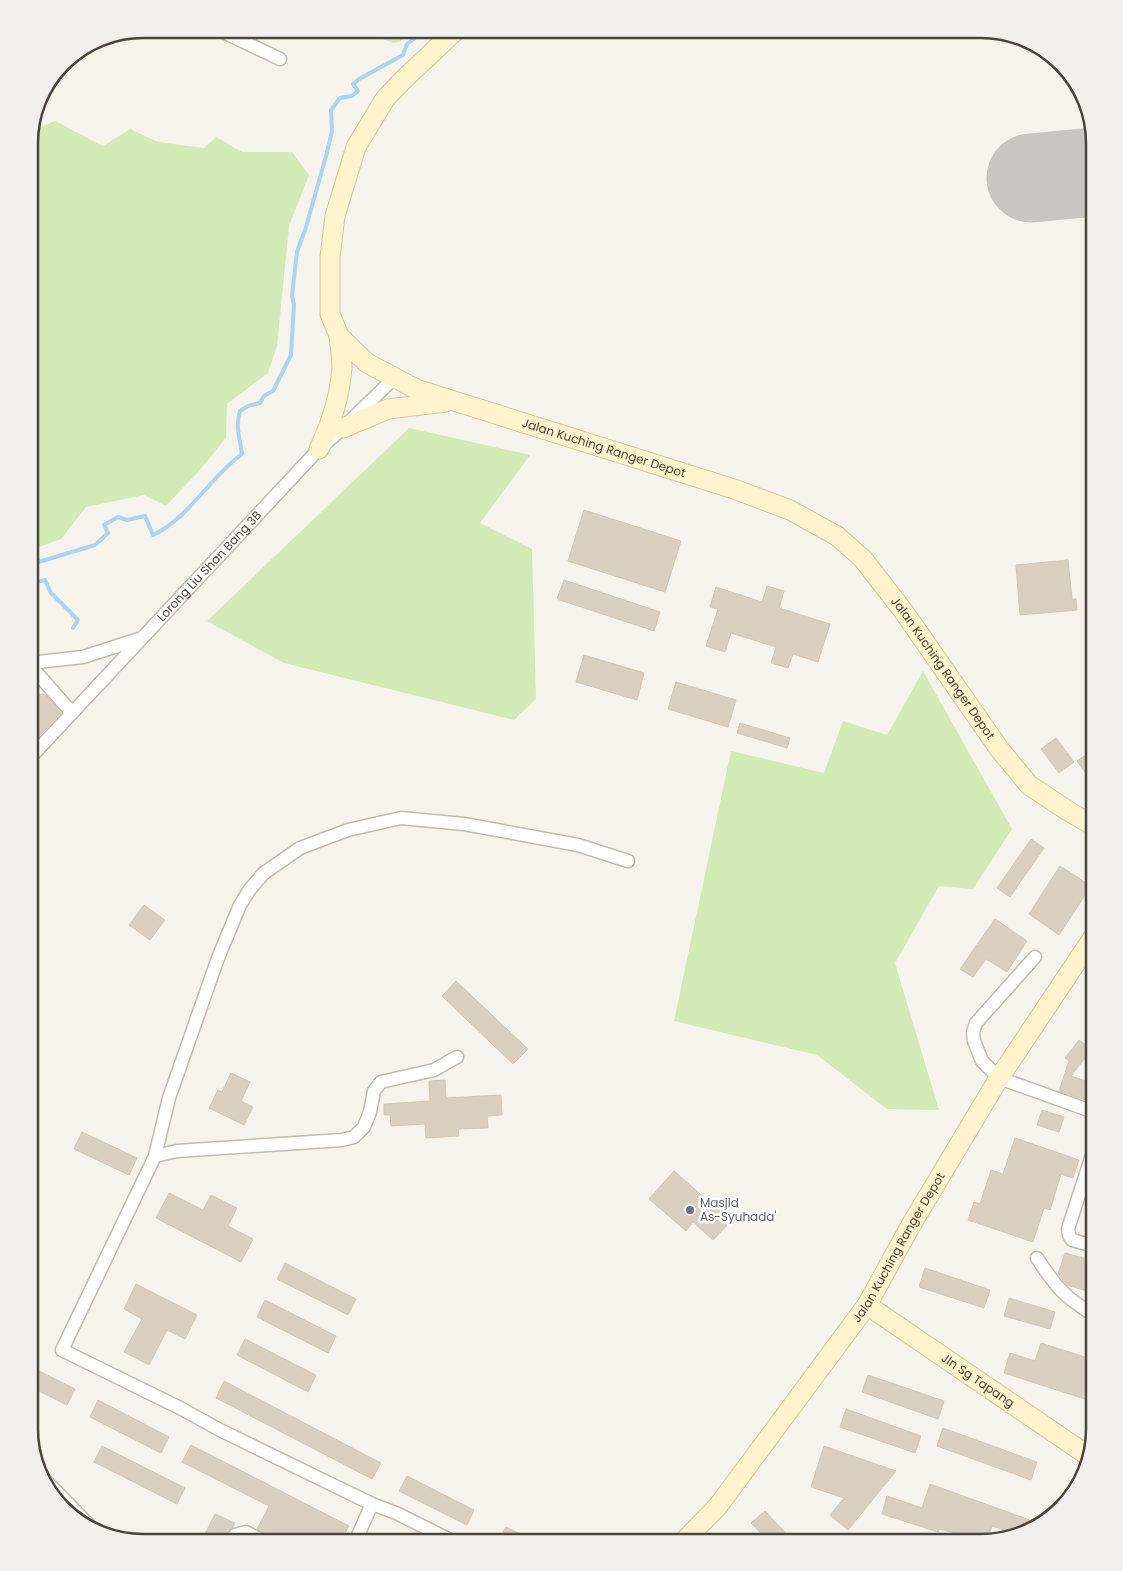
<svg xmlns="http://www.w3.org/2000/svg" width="1123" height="1571" font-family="Poppins,sans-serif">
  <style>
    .green { fill: #d2eab5 }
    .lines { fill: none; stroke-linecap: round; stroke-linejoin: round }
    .stream { stroke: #a9d4f2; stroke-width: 4 }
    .runway { stroke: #c8c6c3; stroke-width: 89 }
    .building { fill: #d8cfc1; stroke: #d3c7b4 }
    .street-casing { stroke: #c2bbae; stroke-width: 15 }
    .secondary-casing { stroke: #d6c79b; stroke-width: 21 }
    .street { stroke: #fff; stroke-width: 12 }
    .secondary { stroke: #fff3cd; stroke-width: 19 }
    .worship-dot { fill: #6b7280; stroke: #fff; stroke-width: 2 }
    .labels { text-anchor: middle; stroke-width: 5; stroke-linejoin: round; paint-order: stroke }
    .street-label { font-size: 12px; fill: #4b4439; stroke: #fff }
    .worship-label { font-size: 12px; fill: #5b616d; stroke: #fff; text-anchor: start }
    .rim { fill: none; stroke: #4b4439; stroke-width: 2.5 }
  </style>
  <rect width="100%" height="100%" fill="#f6f3ec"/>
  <g class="green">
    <polygon points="353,29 408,29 401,41 394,43"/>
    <polygon points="55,121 103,146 130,129 158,142 204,148 216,137 242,152 292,152 309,175 289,226 277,346 268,373 227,404 226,438 199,471 166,506 144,495 86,507 61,539 39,547 29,542 29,135 30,132"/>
    <polygon points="409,428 530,455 480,523 532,549 536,699 514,720 284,663 207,621"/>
    <polygon points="923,671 1012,829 973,889 939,886 895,963 939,1110 887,1109 817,1055 674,1021 731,751 824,773 843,721 887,735"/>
  </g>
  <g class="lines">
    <path class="stream" d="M73,628L78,620L51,593L45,580L37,582L31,570L35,563L95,545L108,533L104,525L118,517L127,520L145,516L153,535C189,518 209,478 242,454C240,439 235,426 240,411L248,406L260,403L264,396L273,391L291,355L294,305L292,295L297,252L306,227L326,156L332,131L331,110L340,98L352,96L358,91L353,84L359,79L403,55L407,44L427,29"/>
    <polyline class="runway" points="1031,178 1094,172"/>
  </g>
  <g class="building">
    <polygon points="584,510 681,541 665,592 568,561"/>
    <polygon points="1068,560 1072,599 1076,599 1077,610 1020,615 1016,565"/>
    <polygon points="564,580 660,612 654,631 557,599"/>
    <polygon points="767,586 784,591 779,608 830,624 818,662 793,654 788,668 771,663 776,647 731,633 725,652 706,646 718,609 710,607 716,587 762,602"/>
    <polygon points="584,655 644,673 637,700 576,682"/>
    <polygon points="676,682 736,700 728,727 668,709"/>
    <polygon points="39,694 46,695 61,713 29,747 29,698 32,695"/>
    <polygon points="740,723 790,738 787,748 737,733"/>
    <polygon points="1056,738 1074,762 1059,773 1041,749"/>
    <polygon points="1094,749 1094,785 1077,761"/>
    <polygon points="1031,839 1044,848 1010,897 997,888"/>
    <polygon points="1060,866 1091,886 1059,935 1029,914"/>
    <polygon points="144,905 165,920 150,940 129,925"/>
    <polygon points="995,919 1027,941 1007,972 986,959 973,977 960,969"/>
    <polygon points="456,981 528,1049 513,1064 442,996"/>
    <polygon points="1079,1040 1092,1049 1071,1076 1094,1084 1094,1103 1059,1091 1069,1061 1065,1058"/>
    <polygon points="231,1073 250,1082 241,1101 253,1107 244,1125 209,1108 218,1090 222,1092"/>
    <polygon points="445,1080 446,1098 501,1095 502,1115 487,1116 488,1128 458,1129 459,1136 426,1138 425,1124 391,1126 390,1115 384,1115 384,1104 430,1101 429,1081"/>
    <polygon points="1042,1110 1064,1117 1059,1132 1037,1125"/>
    <polygon points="82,1132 137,1158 129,1175 74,1149"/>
    <polygon points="1015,1138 1079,1160 1073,1178 1061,1174 1050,1210 1044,1208 1033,1242 968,1220 974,1202 980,1204 991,1170 1003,1174"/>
    <polygon points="674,1171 731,1221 713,1240 693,1222 686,1231 649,1199"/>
    <polygon points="169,1193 203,1210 211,1195 237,1208 228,1226 253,1239 241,1262 156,1218"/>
    <polygon points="1065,1253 1094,1261 1094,1293 1067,1285 1058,1274"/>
    <polygon points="285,1263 356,1299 348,1315 277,1279"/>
    <polygon points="925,1268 990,1290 984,1308 919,1287"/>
    <polygon points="136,1284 197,1315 185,1339 167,1330 149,1365 124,1352 142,1319 124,1309"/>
    <polygon points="1009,1298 1055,1312 1050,1329 1004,1316"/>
    <polygon points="265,1300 336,1336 328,1353 257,1317"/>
    <polygon points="245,1339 316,1375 308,1392 237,1355"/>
    <polygon points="1041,1343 1094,1360 1094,1402 1004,1373 1010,1353 1035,1361"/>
    <polygon points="29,1366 75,1389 67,1405 29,1386"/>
    <polygon points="868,1375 944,1401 938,1419 862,1392"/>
    <polygon points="224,1381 381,1463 372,1479 216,1398"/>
    <polygon points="98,1400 169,1437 161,1453 90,1417"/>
    <polygon points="846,1409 921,1436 915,1453 840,1427"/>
    <polygon points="943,1428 1037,1462 1031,1480 937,1446"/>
    <polygon points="191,1445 349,1526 340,1542 273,1542 269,1535 257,1529 269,1506 182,1462"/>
    <polygon points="102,1446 185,1488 177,1504 94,1462"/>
    <polygon points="824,1446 896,1471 848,1530 830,1515 844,1498 811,1487"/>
    <polygon points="407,1476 474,1510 467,1525 399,1491"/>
    <polygon points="930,1484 1005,1511 1041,1524 1038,1527 1014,1533 992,1526 987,1541 981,1542 951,1532 939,1529 938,1532 882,1514 887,1496 922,1508"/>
    <polygon points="765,1511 794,1542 769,1542 751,1523"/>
    <polygon points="215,1514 235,1523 233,1527 228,1531 223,1542 201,1542"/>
    <polygon points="506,1527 536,1542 498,1542"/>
  </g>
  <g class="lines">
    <defs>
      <g id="street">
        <polyline points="217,29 280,59"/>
        <polyline points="29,663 83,657 139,639"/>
        <polyline points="29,664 72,713"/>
        <path id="s1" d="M29,759L319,449L343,428L394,378"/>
        <polyline points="1035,957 976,1023 973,1032 974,1041 982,1061 999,1078 1094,1112"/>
        <polyline points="155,1156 169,1098 218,958 240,905 250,889 264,873 300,848 348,830 401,818 464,824 578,845 628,861"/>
        <polyline points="1094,1246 1072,1240 1069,1235 1068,1229 1094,1149"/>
        <path d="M1037,1258C1056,1287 1064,1297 1094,1315"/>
        <polyline points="42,1477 94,1530"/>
        <polyline points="231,1542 235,1535 246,1532 265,1542"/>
        <polyline points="355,1542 372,1504"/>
        <polyline points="454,1542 396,1513 372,1504 220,1430 180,1408 62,1350 155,1156 177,1151 342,1140 354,1137 364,1127 370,1112 374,1091 381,1082 434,1070 457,1057"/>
      </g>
      <g id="secondary">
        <path id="s2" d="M457,29L402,81L385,99L356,147L335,216L330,257V314L339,336L367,363L416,389L734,489L790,510L837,536L863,559L904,612L1000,750L1029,785L1068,811L1094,826"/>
        <polyline points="343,428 388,409 446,402"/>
        <path d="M319,449C331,424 340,396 342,367C342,357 340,346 339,336"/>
        <path id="s3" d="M867,1305L1087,1455"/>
        <path id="s4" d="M683,1542L718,1506L867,1305L911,1225L999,1078L1094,936"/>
      </g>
    </defs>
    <use href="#street" class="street-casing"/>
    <use href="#secondary" class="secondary-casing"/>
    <use href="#street" class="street"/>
    <use href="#secondary" class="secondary"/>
  </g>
  <circle class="worship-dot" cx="690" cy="1210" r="5"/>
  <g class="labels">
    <g class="street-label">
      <text dy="4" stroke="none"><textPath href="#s2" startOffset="642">Jalan Kuching Ranger Depot</textPath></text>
      <text dy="4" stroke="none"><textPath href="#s1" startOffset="264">Lorong Liu Shan Bang 3B</textPath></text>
      <text dy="4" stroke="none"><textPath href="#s2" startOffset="1062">Jalan Kuching Ranger Depot</textPath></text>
      <text dy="4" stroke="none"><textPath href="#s4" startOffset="366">Jalan Kuching Ranger Depot</textPath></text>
      <text dy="4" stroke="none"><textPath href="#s3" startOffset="134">Jln Sg Tapang</textPath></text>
    </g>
    <g class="worship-label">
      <text x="700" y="1207">Masjid<tspan x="700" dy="14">As-Syuhada'</tspan></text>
    </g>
  </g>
  <path d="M0 0H1123V1571H0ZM143 38H981A105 105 0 0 1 1086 143V1429A105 105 0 0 1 981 1534H143A105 105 0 0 1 38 1429V143A105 105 0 0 1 143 38Z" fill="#f1f0ef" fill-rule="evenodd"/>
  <path class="rim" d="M143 38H981A105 105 0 0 1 1086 143V1429A105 105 0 0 1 981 1534H143A105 105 0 0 1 38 1429V143A105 105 0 0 1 143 38Z"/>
</svg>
